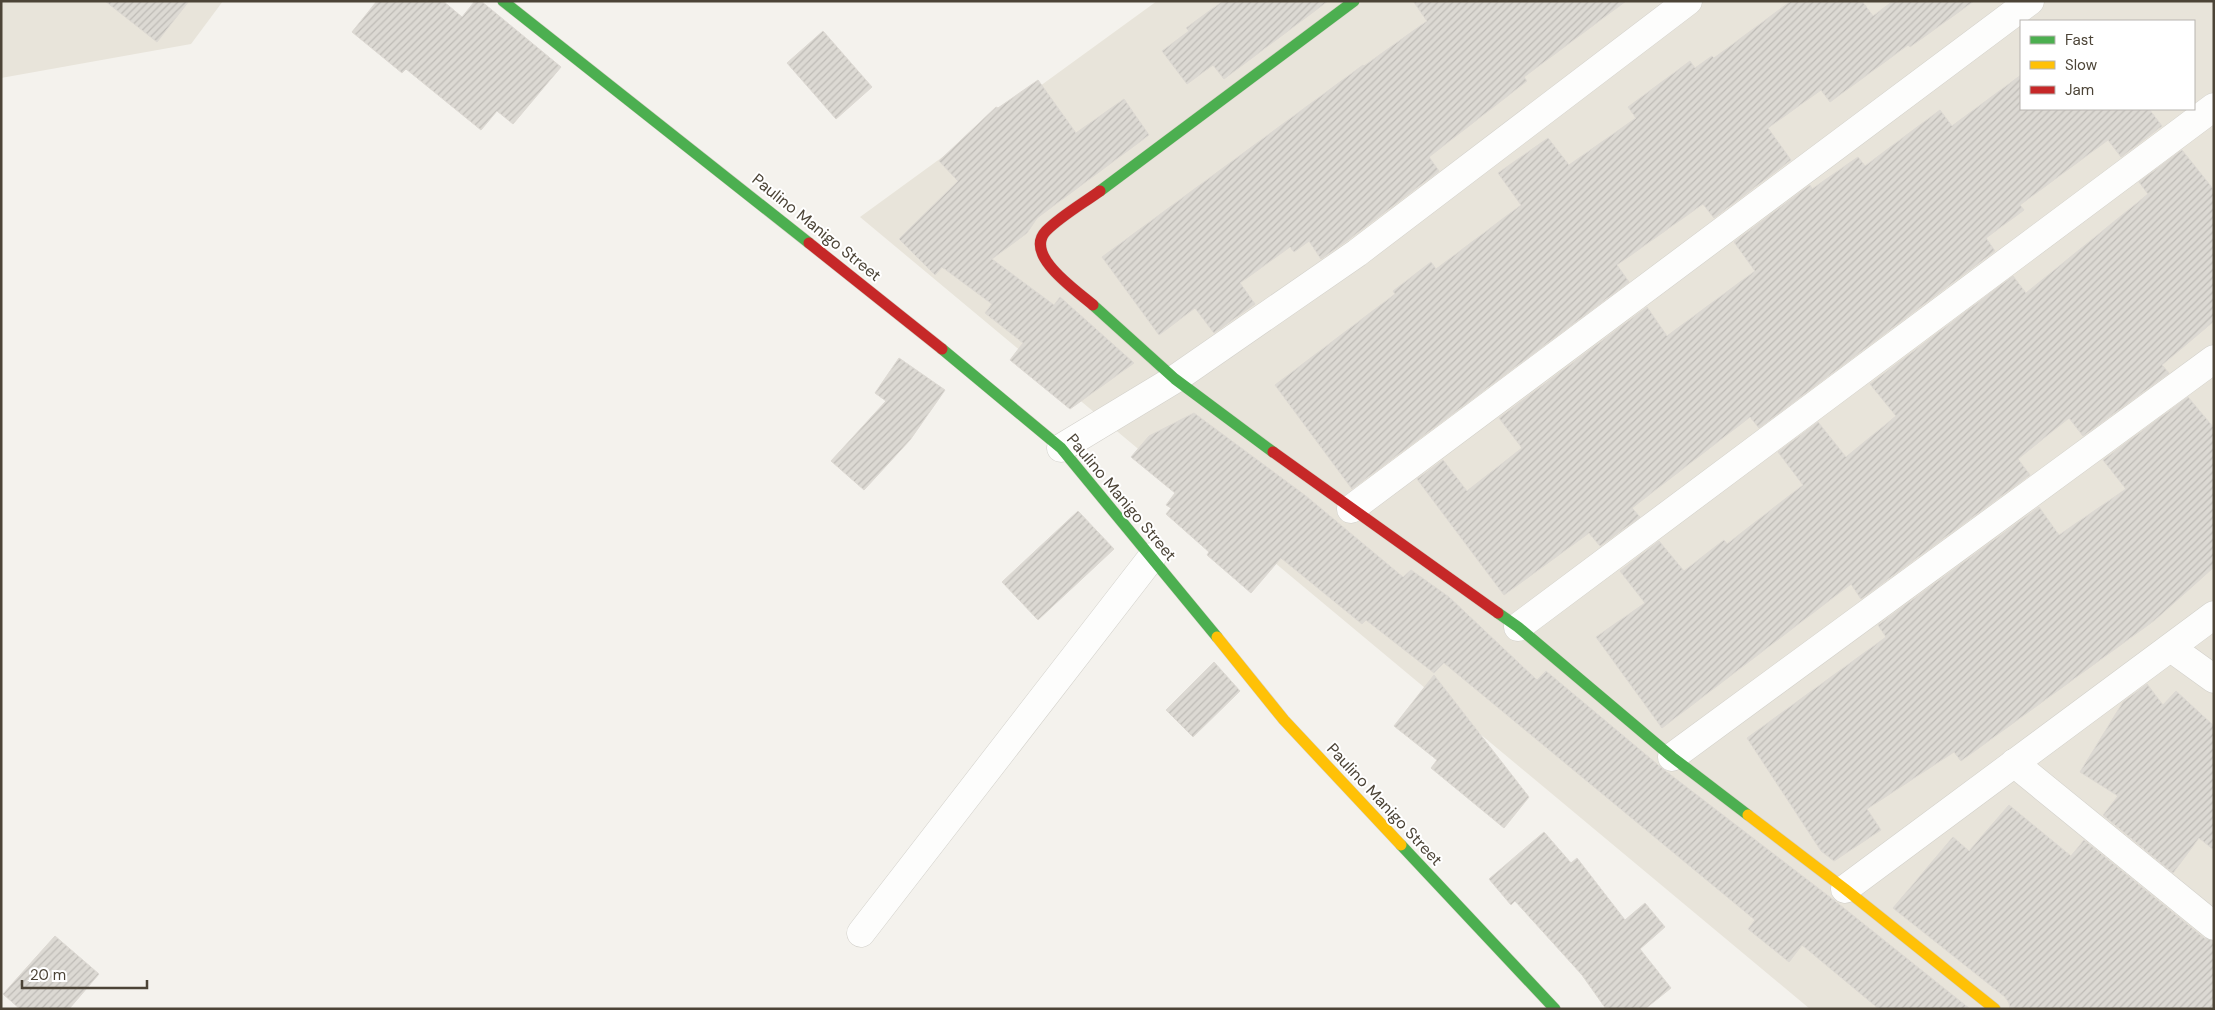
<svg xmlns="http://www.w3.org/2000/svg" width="2215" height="1010" font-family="'DM Sans',sans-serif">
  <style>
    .residential { fill: #e8e4da; fill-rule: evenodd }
    .building { fill: url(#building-hatch); stroke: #ddd9d3 }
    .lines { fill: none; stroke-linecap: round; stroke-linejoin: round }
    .street-casing { stroke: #d2d0ca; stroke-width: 29 }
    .fast-casing { stroke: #d4d0c3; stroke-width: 12 }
    .slow-casing { stroke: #d4d0c3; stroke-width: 12 }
    .jam-casing { stroke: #d4d0c3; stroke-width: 12 }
    .street { stroke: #fdfdfc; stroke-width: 28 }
    .fast { stroke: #4caf50; stroke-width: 11 }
    .slow { stroke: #ffc107; stroke-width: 11 }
    .jam { stroke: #c62828; stroke-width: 11 }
    .labels { text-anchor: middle; stroke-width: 4; stroke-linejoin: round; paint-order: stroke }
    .street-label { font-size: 16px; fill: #4c4437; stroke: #fff }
  </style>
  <defs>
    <pattern id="building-hatch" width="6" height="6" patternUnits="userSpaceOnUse" patternTransform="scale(1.25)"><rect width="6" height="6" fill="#dcd9d3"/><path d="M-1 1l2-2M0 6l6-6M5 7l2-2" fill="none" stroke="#bebbb6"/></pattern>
  </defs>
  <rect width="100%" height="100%" fill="#f4f2ed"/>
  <g class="residential">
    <polygon points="1,1 223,1 191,44 1,78"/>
    <path d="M1157,1H2214V1009H1810L860,217ZM2021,21H2194V109H2021Z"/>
  </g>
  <g class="building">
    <polygon points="105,1 189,1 157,42"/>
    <polygon points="377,1 443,1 462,17 475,1 481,1 561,67 513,124 497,111 481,130 406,69 402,73 352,32"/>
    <polygon points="1223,1 1328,1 1224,79 1213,65 1187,84 1162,51 1189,31 1186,28"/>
    <polygon points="1413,1 1626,1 1524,77 1527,81 1429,157 1439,171 1348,240 1321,259 1309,241 1294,252 1290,247 1240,283 1255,304 1214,333 1195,308 1159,335 1102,257 1363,65 1364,66 1427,21"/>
    <polygon points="1791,1 1862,1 1873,16 1893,1 1974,1 1910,47 1908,45 1830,102 1821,90 1768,128 1791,160 1714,218 1703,204 1617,265 1629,282 1352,489 1275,385 1395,294 1393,291 1431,262 1436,269 1521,205 1498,173 1548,138 1569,165 1636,118 1628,107 1690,61 1695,68 1712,56 1714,58"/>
    <polygon points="823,31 872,87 836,119 787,63"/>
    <polygon points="2021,75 2021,109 2149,109 2162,126 2121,157 2108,140 2020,205 2024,210 1986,238 1995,251 1759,428 1750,417 1632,508 1640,517 1600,546 1589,533 1504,595 1417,479 1443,460 1467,491 1522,448 1499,418 1647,307 1667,336 1755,271 1734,242 1810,185 1812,189 1858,157 1865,166 1940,110 1952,126"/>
    <polygon points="1038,80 1076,133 1124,99 1149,135 1037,218 1027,233 992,259 1054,305 1060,297 1134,363 1070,409 1010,360 1023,343 985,313 992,304 942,267 935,275 899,239 958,181 939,161 996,107 998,108"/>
    <polygon points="2182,150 2214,190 2214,321 2162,365 2169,373 2083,436 2069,418 2018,459 2030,475 1861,599 1851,584 1662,728 1596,637 1645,603 1620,571 1659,541 1684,571 1724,540 1727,544 1803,485 1778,452 1818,422 1846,457 1896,416 1870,384 2013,276 2026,293 2148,194 2139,182"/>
    <polygon points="899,358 945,390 910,440 864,490 831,461 886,401 875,393"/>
    <polygon points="2188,397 2214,428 2214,567 2155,620 1961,761 1954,752 1867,809 1881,830 1834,861 1821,851 1747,738 1886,637 1878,625 2039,507 2059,535 2126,489 2103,460"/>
    <polygon points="1194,413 1306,496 1403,577 1411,570 1449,597 1537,680 1546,671 1663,769 1835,901 1970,1009 1879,1009 1802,945 1789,962 1748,929 1755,920 1444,663 1434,673 1366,620 1362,624 1281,558 1251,593 1207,555 1209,552 1166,514 1171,508 1166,505 1175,493 1131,457 1149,436"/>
    <polygon points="1078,511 1114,549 1038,620 1002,582"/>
    <polygon points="1214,662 1240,691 1193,737 1166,710"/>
    <polygon points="1434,675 1529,797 1504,828 1431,768 1437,760 1394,726"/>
    <polygon points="2147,684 2163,705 2176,691 2214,726 2214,850 2199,838 2173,873 2103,815 2118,796 2080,772 2123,702"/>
    <polygon points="2009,805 2071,856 2084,840 2204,938 2214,941 2214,1009 2010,1009 2009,1003 2005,997 1893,908 1953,837 1969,851"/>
    <polygon points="1544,832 1571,863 1577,858 1625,920 1645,903 1665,927 1640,949 1671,988 1645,1009 1606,1009 1582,975 1515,901 1511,905 1489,879"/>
    <polygon points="55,936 99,974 69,1009 20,1009 3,994"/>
  </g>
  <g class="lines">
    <defs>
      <g id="street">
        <polyline points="1061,448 1175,379 1357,253 1688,1"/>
        <polyline points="1351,509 2030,1"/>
        <polyline points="1518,627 2214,107"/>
        <polyline points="2171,648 2214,679"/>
        <polyline points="1672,757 2214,359"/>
        <polyline points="2014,763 2214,926"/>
        <polyline points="1845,889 2214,615"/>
        <polyline points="861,933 1152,557"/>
      </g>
      <g id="fast">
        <polyline points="503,1 809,243"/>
        <polyline points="1100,191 1354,1"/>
        <polyline points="1093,305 1175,379 1273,452"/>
        <polyline points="942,349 1061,448 1217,637"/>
        <polyline points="1498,613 1518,627 1672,757 1748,815"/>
        <polyline points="1401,845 1555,1009"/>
      </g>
      <g id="slow">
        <polyline points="1217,637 1284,720 1401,845"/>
        <polyline points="1748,815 1845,889 1995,1009"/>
      </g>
      <g id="jam">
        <polyline points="809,243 942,349"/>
        <path d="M1093,305C1077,291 1023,255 1046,231C1061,216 1082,204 1100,191"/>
        <polyline points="1273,452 1498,613"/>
      </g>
    </defs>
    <use href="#street" class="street-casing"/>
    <use href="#fast" class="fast-casing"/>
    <use href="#slow" class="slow-casing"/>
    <use href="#jam" class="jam-casing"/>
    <use href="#street" class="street"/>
    <use href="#fast" class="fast"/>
    <use href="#slow" class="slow"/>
    <use href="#jam" class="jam"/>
  </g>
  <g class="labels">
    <g class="street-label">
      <text transform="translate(817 227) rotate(39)" y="6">Paulino Manigo Street</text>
      <text transform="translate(1122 497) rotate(50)" y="6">Paulino Manigo Street</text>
      <text transform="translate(1385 804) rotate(47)" y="6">Paulino Manigo Street</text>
    </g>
  </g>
  <rect width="2215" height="1010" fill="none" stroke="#4c4437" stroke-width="5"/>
  <rect x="2020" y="20" width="175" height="90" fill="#ffffff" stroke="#b7b4af"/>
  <rect x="2030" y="36" width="25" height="8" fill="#4caf50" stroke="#b7b4af"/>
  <text x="2065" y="45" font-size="15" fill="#4c4437">Fast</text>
  <rect x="2030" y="61" width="25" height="8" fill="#ffc107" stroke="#b7b4af"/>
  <text x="2065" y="70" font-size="15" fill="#4c4437">Slow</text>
  <rect x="2030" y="86" width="25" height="8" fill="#c62828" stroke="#b7b4af"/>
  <text x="2065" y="95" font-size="15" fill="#4c4437">Jam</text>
  <path d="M22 980v8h125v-8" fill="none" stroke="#4c4437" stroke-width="2.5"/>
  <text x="30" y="980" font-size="15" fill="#4c4437" stroke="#ffffff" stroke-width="4" paint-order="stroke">20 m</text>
</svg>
